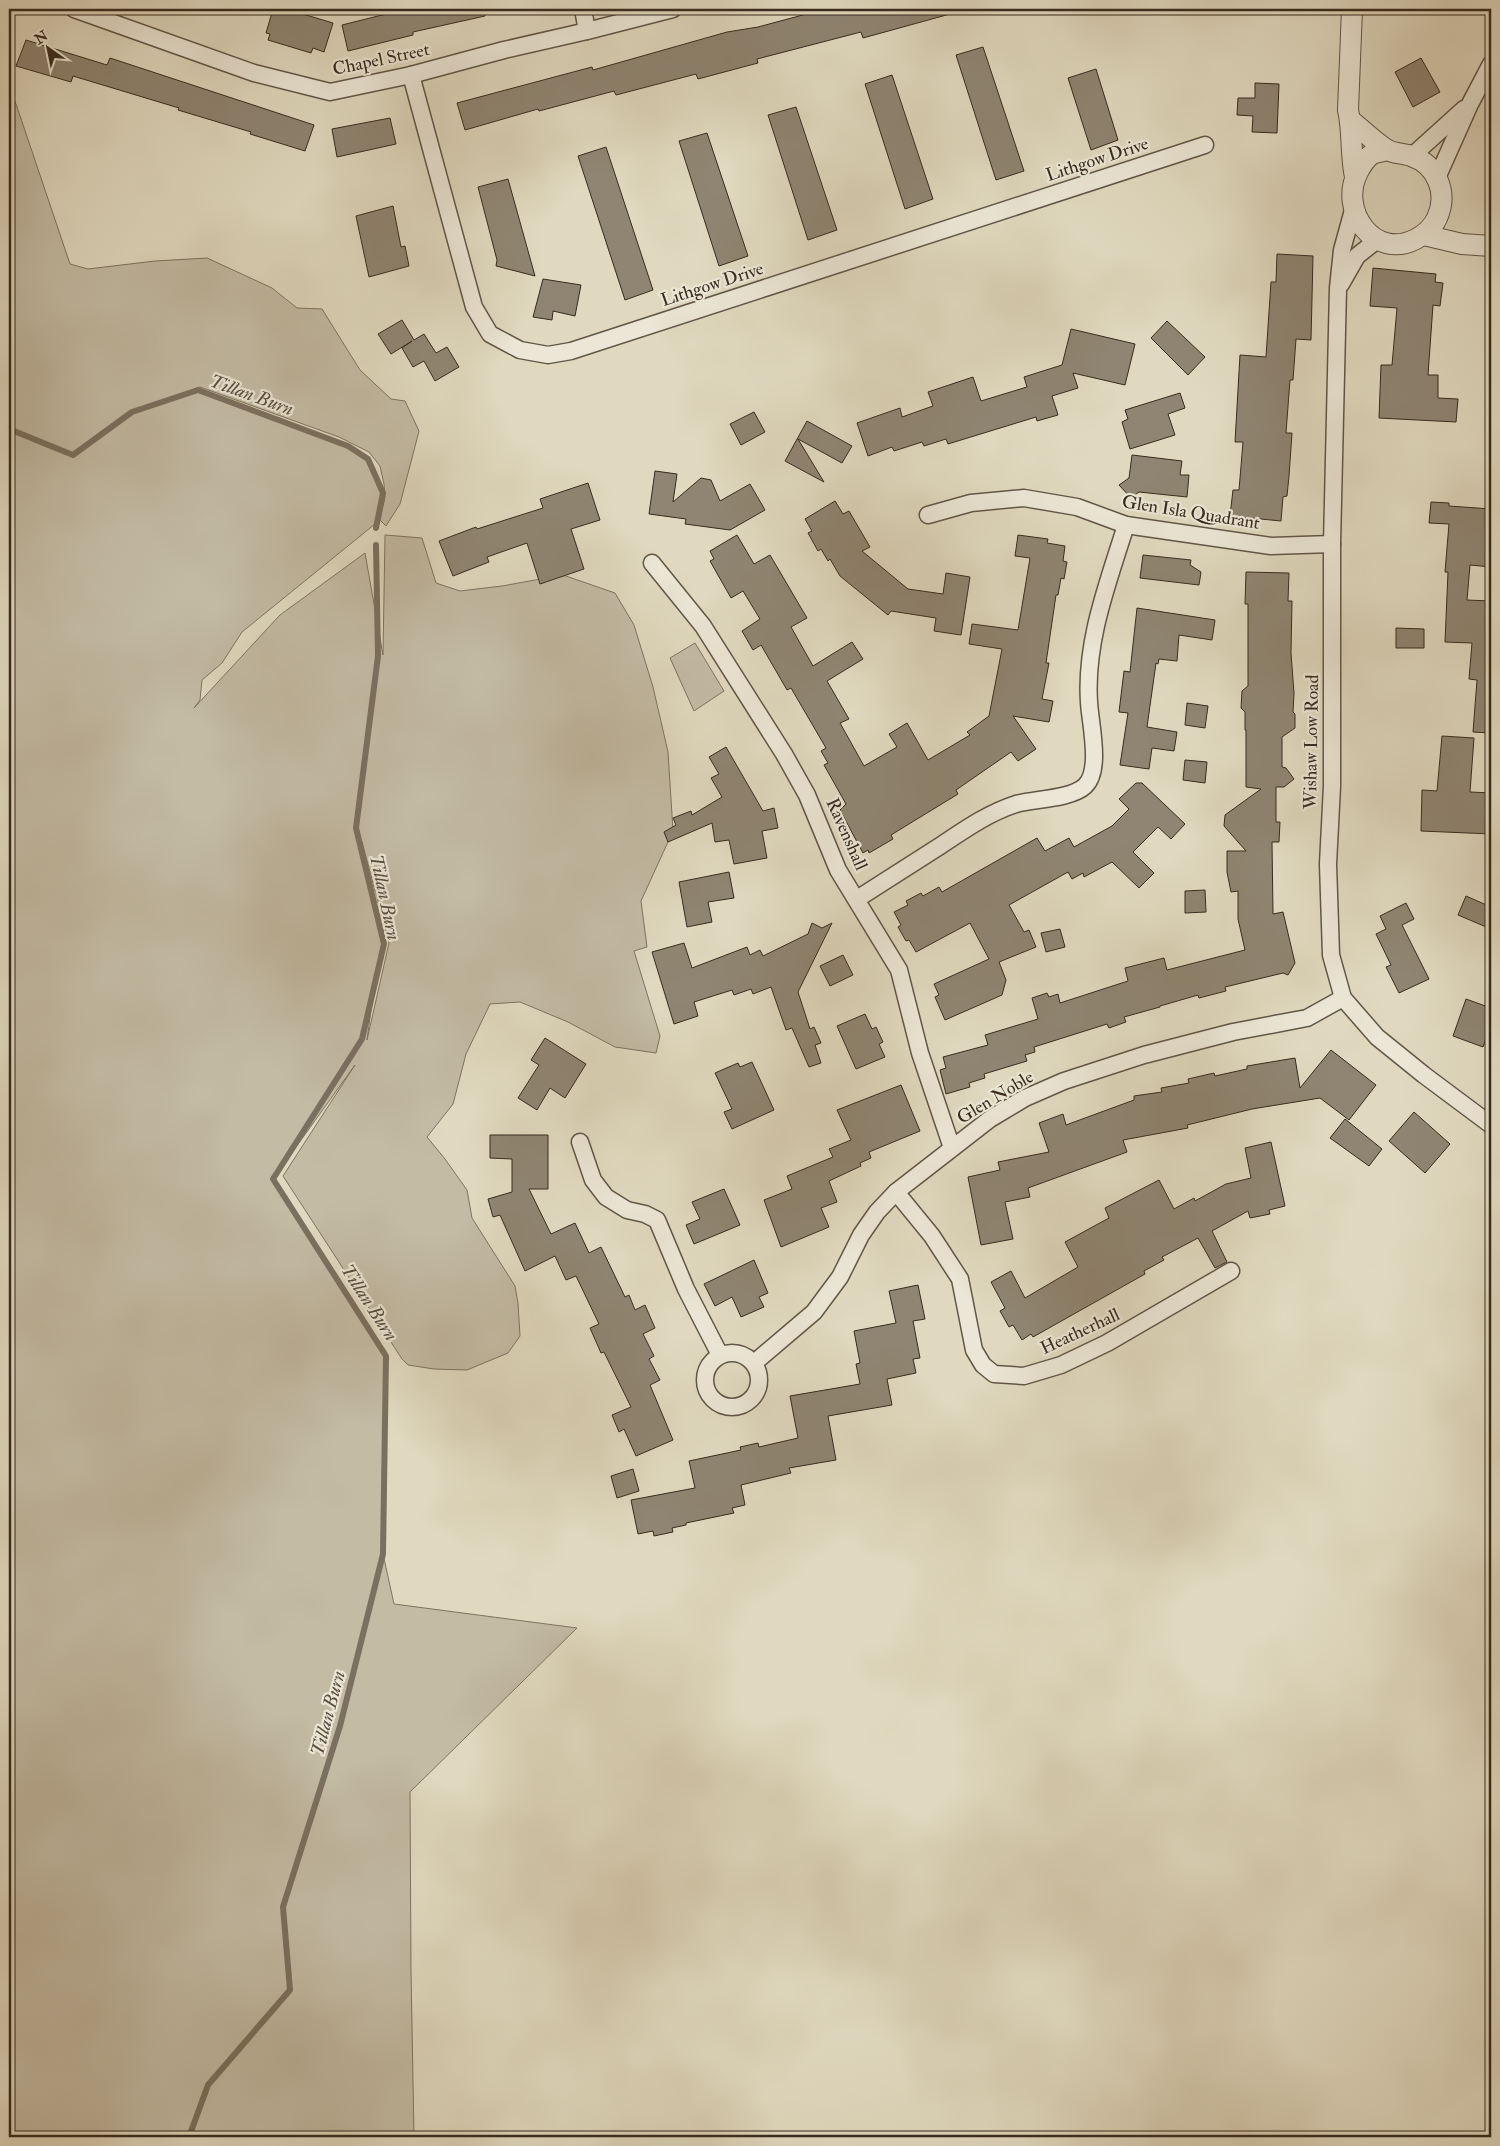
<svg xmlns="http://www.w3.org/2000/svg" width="1500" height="2146" font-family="'IM FELL Double Pica',serif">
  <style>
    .green { fill: #c3bba4; stroke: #7e7362; fill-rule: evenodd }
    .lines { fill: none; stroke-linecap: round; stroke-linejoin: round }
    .stream { stroke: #7b705f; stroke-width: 6 }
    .building { fill: #8f8572; stroke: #382b1f }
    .minor-casing { stroke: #625647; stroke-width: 19 }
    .tertiary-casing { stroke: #625647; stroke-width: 22 }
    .minor { stroke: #ebe6d5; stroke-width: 16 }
    .tertiary { stroke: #ebe6d5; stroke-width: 20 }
    .labels { text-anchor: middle; stroke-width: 4.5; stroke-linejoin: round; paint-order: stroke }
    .street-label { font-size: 18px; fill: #382b1f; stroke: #ebe6d5 }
    .water-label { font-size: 19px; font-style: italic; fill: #594e3f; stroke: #ebe6d5 }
  </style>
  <rect width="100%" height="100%" fill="#e0d9bf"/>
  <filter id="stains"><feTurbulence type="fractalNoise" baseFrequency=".004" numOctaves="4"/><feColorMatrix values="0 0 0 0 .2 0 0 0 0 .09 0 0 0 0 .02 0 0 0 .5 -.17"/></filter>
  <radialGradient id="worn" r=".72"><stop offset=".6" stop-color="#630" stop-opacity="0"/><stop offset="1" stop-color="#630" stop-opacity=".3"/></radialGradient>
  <g class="green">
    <path d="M9,91L16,104L70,264L88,269L155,261L207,258L272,288L297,308L322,309L360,370L391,399L405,401L419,431L400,504L386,526L380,520L385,497L384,484L380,466L369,452L339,437L200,387L151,405L198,390L306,429L348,445L369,460L382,496L375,524L242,632L222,663L202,680L200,700L194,708L280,615L365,553L383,655L385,535L422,538L436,583L460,591L502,586L563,575L615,593L634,625L653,687L668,752L673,831L641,901L647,947L634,951L660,1036L656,1053L615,1047L568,1022L520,1002L490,1004L466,1054L453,1104L427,1137L445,1159L467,1190L472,1218L515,1286L518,1303L520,1336L508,1353L467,1370L434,1369L408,1365L402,1359L283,1176L355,1065L273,1179L386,1356L383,1554L394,1604L577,1628L410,1792L411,1971L414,2136L411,2137H9ZM362,842L389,943L367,1040L376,973L384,944Z"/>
    <polygon points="695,643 724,691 694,711 670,658"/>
  </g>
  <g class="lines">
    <g class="stream">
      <polyline points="9,429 73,455 132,412 198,390 348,446 368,459 383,493 376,528"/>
      <polyline points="189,2137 208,2085 290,1990 283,1907 340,1726 383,1554 386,1356 273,1179 362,1039 384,944 356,828 378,656 376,545"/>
    </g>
  </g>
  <g class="building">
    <polygon points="273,9 286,9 333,23 324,52 313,48 311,53 268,40 270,34 266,33"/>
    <polygon points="406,9 484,9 485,16 413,32 413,35 348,51 342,25"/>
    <polygon points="825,9 949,9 950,14 863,38 861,32 757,59 758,63 698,79 696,74 616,95 614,91 539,111 538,109 465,130 457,103 592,67 593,70 727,32 758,27"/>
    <polygon points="26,40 107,65 110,58 314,125 305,151 250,134 251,132 178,110 179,108 73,76 71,82 16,66"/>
    <polygon points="983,47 1024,171 996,180 956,55"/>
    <polygon points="1421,58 1440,92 1413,107 1395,72"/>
    <polygon points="1096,69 1118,140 1091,150 1068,78"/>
    <polygon points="892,75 933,199 905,209 865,84"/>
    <polygon points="1255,83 1279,84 1277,133 1252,132 1253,116 1237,115 1238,98 1255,98"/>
    <polygon points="796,107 837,230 808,240 768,115"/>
    <polygon points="390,118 396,144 337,157 332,129"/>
    <polygon points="707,133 748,256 719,266 679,141"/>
    <polygon points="606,147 653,290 625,300 578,156"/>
    <polygon points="508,179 535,276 496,266 497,260 478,187"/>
    <polygon points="393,206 401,247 405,246 409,266 369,277 356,216"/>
    <polygon points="1277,254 1313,256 1311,340 1296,339 1293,380 1290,380 1286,433 1292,433 1289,476 1287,496 1283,497 1281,521 1230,516 1233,490 1239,490 1243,442 1235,442 1240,355 1266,357 1271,282 1276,282"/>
    <polygon points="1373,268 1436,274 1435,282 1443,283 1440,306 1433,305 1428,375 1438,375 1438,398 1458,399 1456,422 1379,418 1381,365 1392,365 1397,308 1370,306"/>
    <polygon points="543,279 581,285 575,316 553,311 552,320 533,317"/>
    <polygon points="402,320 414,340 424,334 436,353 447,347 459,367 435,381 424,361 413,367 402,348 412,341 391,354 378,334"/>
    <polygon points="1167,321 1205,357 1188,375 1151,338"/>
    <polygon points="1071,329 1135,344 1125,385 1073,373 1078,388 1052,396 1058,415 1037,421 1036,417 948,444 946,439 924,446 922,442 894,451 892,447 868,456 857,423 900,408 902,417 933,406 928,392 973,377 981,401 1027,387 1024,377 1062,365"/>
    <polygon points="1180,393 1185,408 1168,414 1175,435 1130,449 1122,422 1128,419 1125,410"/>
    <polygon points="754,412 765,432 741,445 730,424"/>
    <polygon points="807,421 852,446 842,463 798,439 824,482 785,461"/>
    <polygon points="1132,455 1182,461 1180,475 1189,475 1187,497 1139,492 1131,498 1119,485 1129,478"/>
    <polygon points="655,471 677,474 673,502 701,478 711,480 720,501 750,484 765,510 730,530 685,524 686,519 649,514"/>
    <polygon points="588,483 600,520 571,529 584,569 540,584 527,543 487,557 489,562 453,576 439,541 476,527 477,529 543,508 540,499"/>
    <polygon points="835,501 843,514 849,511 870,547 862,551 908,589 943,594 946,573 970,577 961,635 934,631 936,618 891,611 888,615 840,576 830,559 828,561 821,549 818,551 808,533 812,531 805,519"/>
    <polygon points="1431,502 1449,503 1449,506 1491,509 1491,567 1470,565 1467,600 1491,601 1491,733 1473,732 1477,680 1469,679 1472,643 1445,642 1448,572 1445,572 1449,524 1429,523"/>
    <polygon points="737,535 754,564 770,555 807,618 791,627 813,666 852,642 863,659 827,681 849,719 840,723 864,766 897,747 889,734 907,723 928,760 970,735 967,732 989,716 1002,649 969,644 972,624 1018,630 1030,558 1015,556 1018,535 1048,539 1047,543 1065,546 1063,561 1067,562 1064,579 1061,578 1058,595 1056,595 1046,663 1049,663 1042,699 1053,701 1049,722 1013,716 1036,749 1018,761 1011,752 956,790 958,794 891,835 893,839 869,853 868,850 863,853 840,810 846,804 824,765 828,763 821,751 826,748 791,688 787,690 761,645 753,650 742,631 760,619 743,591 731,598 710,561 714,559 710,551"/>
    <polygon points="1143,555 1191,560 1190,565 1201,572 1199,585 1140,578"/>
    <polygon points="1246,572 1289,573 1288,601 1292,601 1291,653 1294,693 1293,712 1295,714 1295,728 1282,737 1282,767 1286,768 1294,779 1284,787 1276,787 1276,822 1280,822 1279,842 1272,842 1273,914 1283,912 1295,963 1288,975 1283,973 1225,987 1226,991 1199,998 1198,995 1160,1006 1160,1007 1124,1017 1126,1022 1109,1028 1107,1024 1034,1047 1035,1052 1025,1055 1027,1061 984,1074 985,1078 969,1083 970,1087 946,1094 940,1070 946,1068 943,1057 988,1045 985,1035 1038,1019 1032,998 1047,993 1049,997 1058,994 1060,1003 1128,981 1125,968 1164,958 1167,970 1245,950 1238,919 1238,891 1231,892 1227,872 1227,851 1246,851 1224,826 1225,815 1261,789 1246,787 1246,730 1245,730 1245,712 1241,708 1242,691 1248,686 1248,604 1245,604"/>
    <polygon points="1137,608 1215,620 1212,640 1179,635 1177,661 1159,659 1158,664 1156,663 1147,727 1177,732 1174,751 1152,748 1149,769 1120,765 1128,713 1119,712 1124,671 1130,672"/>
    <polygon points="1396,628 1424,629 1424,648 1396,648"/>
    <polygon points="1187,703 1208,706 1205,728 1185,725"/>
    <polygon points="1442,736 1474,738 1470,792 1491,793 1491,834 1421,831 1422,790 1437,791"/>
    <polygon points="726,747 763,811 774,808 778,828 762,831 767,858 734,864 729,840 715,842 712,823 668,842 664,832 676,825 673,818 691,811 692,815 722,797 711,778 719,774 709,757"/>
    <polygon points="1185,760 1207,762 1205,783 1183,780"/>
    <polygon points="1136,783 1142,783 1185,824 1171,839 1158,827 1133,852 1154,873 1139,888 1112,862 1084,877 1083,873 1072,879 1068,872 1009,905 1024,932 1029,930 1036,947 999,962 1006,980 1002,995 945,1020 935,997 939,995 934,984 989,959 970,923 916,952 909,940 906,941 898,927 901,925 894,912 908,905 906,901 921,893 923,896 939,887 942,892 1037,838 1045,851 1069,838 1074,847 1112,826 1129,809 1119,799"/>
    <polygon points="729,872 734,898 708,902 712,922 687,927 679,882"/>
    <polygon points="1205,890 1206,912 1185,913 1185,891"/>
    <polygon points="1466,896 1491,907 1491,929 1458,915"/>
    <polygon points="1406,903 1414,919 1402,925 1429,979 1399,993 1386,967 1391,965 1376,934 1386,929 1380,916"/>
    <polygon points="812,923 822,928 832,923 798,992 810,1029 814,1027 821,1043 815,1045 821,1063 809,1067 792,1028 786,1030 771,987 753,994 751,989 734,995 732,990 694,1002 698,1016 674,1024 652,952 684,943 692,968 747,947 750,955 760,950 763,956 808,934"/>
    <polygon points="1060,929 1065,947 1046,952 1041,933"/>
    <polygon points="843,955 853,975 830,986 820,966"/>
    <polygon points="1466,999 1491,1008 1491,1025 1483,1047 1453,1036"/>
    <polygon points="865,1014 872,1029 876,1027 883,1042 879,1044 885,1057 856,1069 837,1026"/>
    <polygon points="545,1038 586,1064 565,1098 550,1088 537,1110 518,1098 539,1065 531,1060"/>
    <polygon points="1331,1050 1376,1085 1349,1120 1320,1098 1252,1109 1187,1125 1188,1128 1123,1140 1127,1152 1028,1188 1030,1197 1005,1202 1013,1239 981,1245 968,1177 1000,1170 998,1162 1049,1152 1039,1123 1063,1114 1066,1125 1134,1100 1134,1096 1162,1092 1161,1088 1189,1083 1188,1079 1214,1073 1215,1076 1247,1069 1247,1066 1295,1058 1300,1088"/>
    <polygon points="752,1062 774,1110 732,1129 724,1112 732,1109 715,1073 738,1063 740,1067"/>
    <polygon points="901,1085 920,1131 869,1152 871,1158 860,1163 861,1166 829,1181 837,1202 821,1208 829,1227 781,1247 764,1200 792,1189 787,1176 833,1157 829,1149 851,1140 837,1110"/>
    <polygon points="1414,1112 1450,1144 1425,1173 1389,1141"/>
    <polygon points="1345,1119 1382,1149 1369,1166 1330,1138"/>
    <polygon points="490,1135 548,1135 548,1189 529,1189 551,1234 575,1223 589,1253 601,1247 625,1297 629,1295 635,1310 645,1305 655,1328 643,1334 654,1356 649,1359 660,1380 650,1385 673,1440 636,1456 624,1429 619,1432 612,1415 631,1407 604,1352 601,1353 590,1328 599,1324 576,1276 566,1280 555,1256 525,1271 500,1215 493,1217 488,1199 512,1192 512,1159 490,1158"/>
    <polygon points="1271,1142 1285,1206 1269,1210 1270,1214 1250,1218 1248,1211 1212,1231 1227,1262 1215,1268 1198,1238 1162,1257 1164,1260 1144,1271 1145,1274 1033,1337 1031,1334 1022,1340 1013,1325 1009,1327 1000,1311 1005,1308 991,1282 1011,1271 1025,1298 1078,1267 1065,1242 1109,1218 1105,1208 1159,1180 1174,1209 1194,1198 1195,1201 1226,1184 1251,1178 1245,1148"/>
    <polygon points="724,1189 740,1225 694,1244 686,1225 700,1219 692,1202"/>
    <polygon points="754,1260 768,1293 759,1297 764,1307 741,1317 732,1297 715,1306 704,1284"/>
    <polygon points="918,1285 925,1319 913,1321 920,1358 913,1359 916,1373 887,1379 892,1405 828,1416 836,1460 789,1468 791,1473 741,1485 745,1505 732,1508 734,1513 686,1523 686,1525 672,1528 673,1532 654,1536 653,1531 638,1534 631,1500 695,1488 689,1461 741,1450 740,1447 758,1443 759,1447 798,1438 790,1396 860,1384 856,1364 860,1363 854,1331 896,1323 889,1291"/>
    <polygon points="633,1469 639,1491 617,1498 611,1476"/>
  </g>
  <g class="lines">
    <defs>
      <g id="minor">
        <polyline points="74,9 254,73 330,92 411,75 504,50 587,31 673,9"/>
        <polyline points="583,9 587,31"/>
        <polyline points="411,75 474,307 490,334 520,350 548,355 571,351 1205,145"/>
        <polyline points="1412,156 1464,109"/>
        <polyline points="1437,178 1470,104 1491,64"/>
        <polyline points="1353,210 1342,250 1338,288 1332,544 1332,786 1328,864 1331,955 1343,998 1377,1037 1424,1075 1491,1125"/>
        <polyline points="1341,284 1357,256 1377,240"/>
        <polyline points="928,515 971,503 1024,498 1077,507 1126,525 1271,546 1332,544"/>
        <polyline points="652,563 703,626 784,754 807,795 838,870 899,970 920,1053 952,1148"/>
        <path d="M857,899C885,881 912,864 940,846C964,830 988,813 1016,804C1034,799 1071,799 1085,786C1102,770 1090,723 1089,702C1085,641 1108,583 1126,525"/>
        <polyline points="580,1142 593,1180 606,1197 627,1210 645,1214 657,1220 686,1289 720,1355"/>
        <polyline points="896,1192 932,1236 960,1279 974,1350 983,1365 994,1374 1024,1376 1061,1365 1107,1343 1231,1271"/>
        <circle cx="732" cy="1380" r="27"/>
        <polyline points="754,1363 814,1312 840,1277 861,1235 877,1212 896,1192 990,1119 1025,1098 1064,1081 1144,1055 1233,1032 1307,1018 1343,998"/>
      </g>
      <g id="tertiary">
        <path d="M1352,9L1348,110C1353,132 1350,153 1355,177"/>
        <path d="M1350,120C1362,129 1373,141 1386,149C1393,154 1403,153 1411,156C1438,165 1448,194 1437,218C1433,227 1424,235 1416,239C1374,261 1338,210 1358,172C1361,166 1366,158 1372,154C1376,152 1382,152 1387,150"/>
        <polyline points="1424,235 1462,244 1491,246"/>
      </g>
    </defs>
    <use href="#minor" class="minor-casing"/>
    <use href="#tertiary" class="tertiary-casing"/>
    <use href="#minor" class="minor"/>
    <use href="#tertiary" class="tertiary"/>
  </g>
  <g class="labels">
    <g class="street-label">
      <text transform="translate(381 59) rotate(-12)" y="6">Chapel Street</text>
      <text transform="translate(1097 159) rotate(-18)" y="6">Lithgow Drive</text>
      <text transform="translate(712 284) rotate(-18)" y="6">Lithgow Drive</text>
      <text transform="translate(1191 512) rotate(9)" y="6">Glen Isla Quadrant</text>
      <text transform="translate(1311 742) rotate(-89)" y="6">Wishaw Low Road</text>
      <text transform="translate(847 834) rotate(66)" y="6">Ravenshall</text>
      <text transform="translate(995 1097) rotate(-31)" y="6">Glen Noble</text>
      <text transform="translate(1080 1331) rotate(-25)" y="6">Heatherhall</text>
    </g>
    <g class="water-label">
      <text transform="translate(252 394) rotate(20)" y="7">Tillan Burn</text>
      <text transform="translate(386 897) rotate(78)" y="7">Tillan Burn</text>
      <text transform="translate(370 1302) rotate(57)" y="7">Tillan Burn</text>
      <text transform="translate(327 1713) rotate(-75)" y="7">Tillan Burn</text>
    </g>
  </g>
  <rect width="1500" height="2146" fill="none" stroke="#e0d9bf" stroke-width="30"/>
  <rect x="10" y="10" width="1480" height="2126" fill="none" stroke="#382b1f" stroke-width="2.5"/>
  <rect x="15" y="15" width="1470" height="2116" fill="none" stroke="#382b1f"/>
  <g transform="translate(48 48) rotate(327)" stroke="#ebe6d5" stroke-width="4" paint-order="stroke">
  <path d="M0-4L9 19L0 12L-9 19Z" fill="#382b1f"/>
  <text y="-8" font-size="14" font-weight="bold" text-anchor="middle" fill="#382b1f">N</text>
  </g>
  <rect width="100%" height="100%" filter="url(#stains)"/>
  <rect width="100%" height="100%" fill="url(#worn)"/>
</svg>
